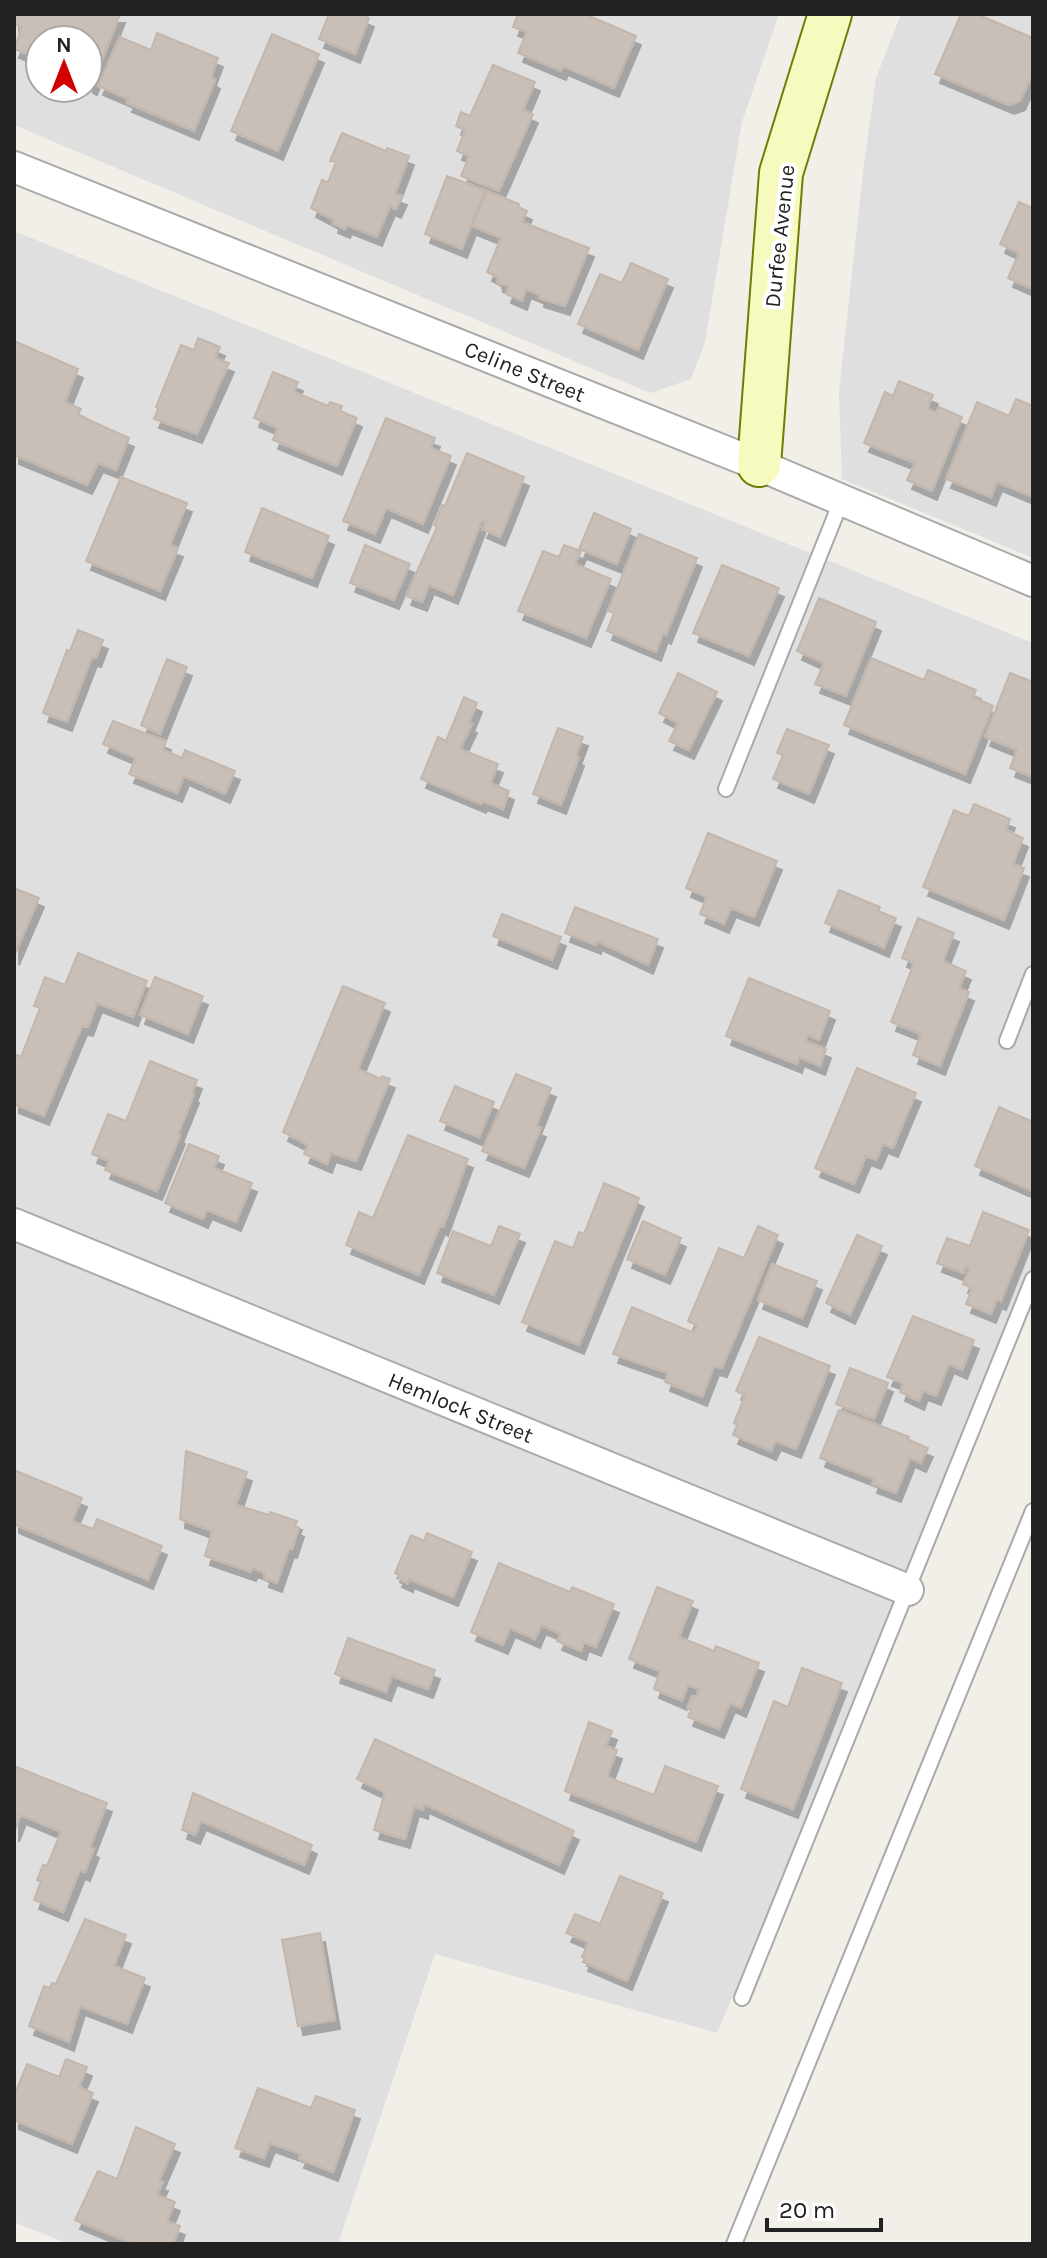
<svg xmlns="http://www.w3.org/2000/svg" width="1047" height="2258" font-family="Karla,sans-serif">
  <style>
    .residential { fill: #e0dfdf; fill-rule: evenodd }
    .building { fill: #c7bfb8; stroke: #c4b6ab; stroke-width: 2; filter: url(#shadow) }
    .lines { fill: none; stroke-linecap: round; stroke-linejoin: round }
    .lane-casing { stroke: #a9a9a9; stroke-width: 18 }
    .street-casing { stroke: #a9a9a9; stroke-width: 34 }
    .secondary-casing { stroke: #707d05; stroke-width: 46 }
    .lane { stroke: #fff; stroke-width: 14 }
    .street { stroke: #fff; stroke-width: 30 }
    .secondary { stroke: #f7fabf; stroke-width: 42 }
    .labels { text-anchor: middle; stroke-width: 8; stroke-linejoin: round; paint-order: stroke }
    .street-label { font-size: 22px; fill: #222; stroke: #fff }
  </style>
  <defs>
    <filter id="shadow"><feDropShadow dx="5" dy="9" stdDeviation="0" flood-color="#0004"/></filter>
  </defs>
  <rect width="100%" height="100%" fill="#f2efe9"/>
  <g class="residential">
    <path d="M14,14H779L742,122L705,342L691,379L650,393L14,125ZM40,40H88V88H40Z"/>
    <polygon points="901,14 1033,14 1033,558 842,479 839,392 863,172 876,78"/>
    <polygon points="14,231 1033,643 1033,1293 717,2033 435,1954 338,2244 69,2244 14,2222"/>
  </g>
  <g class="building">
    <polygon points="14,14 120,14 92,86 88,84 88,40 40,40 40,59 14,49 22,27 14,24"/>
    <polygon points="329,14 360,14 369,18 355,54 319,39"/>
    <polygon points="518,14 585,14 636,36 614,88 563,66 561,71 518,53 527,32 513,27"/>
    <polygon points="961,14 977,14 1033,38 1033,73 1020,101 1009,105 935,74"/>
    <polygon points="157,33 218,58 211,77 215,80 194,131 127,103 129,99 98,86 120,37 151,50"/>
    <polygon points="272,34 319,54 278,151 231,131"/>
    <polygon points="493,65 535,82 523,110 533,114 499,191 461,176 469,156 457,151 465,130 456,126 461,112 470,116"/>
    <polygon points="342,133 386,151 387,148 409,156 395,194 402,196 396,209 390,206 377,237 347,225 345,229 333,224 334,220 311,208 322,180 328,182 336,162 330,161"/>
    <polygon points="447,176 485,190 462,249 425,234"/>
    <polygon points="487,191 519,204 518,207 527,211 522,222 589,248 565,306 539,298 540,295 526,289 522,301 506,294 509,286 498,283 497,277 487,272 501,238 472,226"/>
    <polygon points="1019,202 1033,208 1033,289 1008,278 1019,253 1000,244"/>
    <polygon points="631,263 668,279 638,350 578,324 600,274 622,283"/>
    <polygon points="198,338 220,347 215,358 229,363 197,434 154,419 158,409 156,407 181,345 194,350"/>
    <polygon points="14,341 78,369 65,402 81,409 78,415 129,438 116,470 98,463 87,485 14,455"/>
    <polygon points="273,372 298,382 294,392 328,406 330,402 342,406 340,411 357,418 337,466 273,440 278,428 254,418"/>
    <polygon points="899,381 933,395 927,409 937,413 939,407 962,417 932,491 907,480 915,463 864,443 885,392 893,396"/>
    <polygon points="1016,399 1033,406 1033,497 997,482 991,497 946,479 977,402 1009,416"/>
    <polygon points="386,418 435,438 431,448 451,456 423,524 386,508 375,534 343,521"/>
    <polygon points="467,453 524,477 500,537 482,529 486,521 482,520 453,595 429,585 422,602 406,596 437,527 434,525 442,505 445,506"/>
    <polygon points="121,477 187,503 170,545 178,548 160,591 86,561"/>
    <polygon points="262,508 329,536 312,578 245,552"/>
    <polygon points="594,513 631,529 617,564 579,549"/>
    <polygon points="639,534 697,558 666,635 663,633 656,652 607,631 614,613 608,611"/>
    <polygon points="365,545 410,564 394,600 350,583"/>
    <polygon points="564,545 581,551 575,564 611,579 586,638 518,611 543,551 559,557"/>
    <polygon points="722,565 779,588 749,656 693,633"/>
    <polygon points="819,598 876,622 846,696 815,684 824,663 797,651"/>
    <polygon points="78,630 103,640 96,658 92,657 67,722 43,713 67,650 70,651"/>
    <polygon points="871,658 924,680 928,670 976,690 973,697 993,706 965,774 844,725"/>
    <polygon points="167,659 187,667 160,734 141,725"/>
    <polygon points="678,673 717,692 689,750 669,741 678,723 659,713"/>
    <polygon points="1010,673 1033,682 1033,777 1010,768 1017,750 985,737"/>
    <polygon points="464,697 477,703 469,723 472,724 460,749 498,764 490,783 509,791 503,809 482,801 481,804 421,779 438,737 446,741"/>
    <polygon points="113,721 166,741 163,750 182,758 185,750 235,771 225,794 184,776 177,793 129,774 136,758 103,744"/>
    <polygon points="558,728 583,737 576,756 579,757 561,805 533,794"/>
    <polygon points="787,729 829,745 809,794 773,779 783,755 777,753"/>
    <polygon points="974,804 1010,819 1006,830 1023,838 1013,864 1024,868 1004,920 923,887 954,810 969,816"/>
    <polygon points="708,833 777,861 754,917 731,908 724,924 700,914 707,897 686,888"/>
    <polygon points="14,888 39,898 14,956"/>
    <polygon points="839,890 880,907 878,911 896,918 884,948 825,923"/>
    <polygon points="575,907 658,939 648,965 597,941 596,945 565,933"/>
    <polygon points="502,914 561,937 552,960 493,936"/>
    <polygon points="918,918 954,933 943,961 966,971 959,988 969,992 940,1066 913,1055 921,1034 891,1022 914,963 902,958"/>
    <polygon points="78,953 147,981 133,1017 97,1003 88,1027 82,1026 44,1116 14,1104 14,1054 21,1057 40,1008 34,1006 45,977 65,985"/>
    <polygon points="155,977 203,996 188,1034 140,1015"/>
    <polygon points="749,978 830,1011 819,1040 808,1035 806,1041 826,1049 820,1066 799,1057 797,1064 726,1036"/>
    <polygon points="343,986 385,1003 358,1069 381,1079 382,1076 390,1079 356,1161 331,1153 327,1164 304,1154 308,1145 283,1132"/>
    <polygon points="150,1061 197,1080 192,1093 194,1094 178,1134 180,1135 157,1191 105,1170 109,1161 92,1154 108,1114 126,1121"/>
    <polygon points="857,1068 916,1093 893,1148 883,1144 876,1160 866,1156 854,1184 815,1168"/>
    <polygon points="516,1074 551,1088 536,1126 541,1128 524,1168 482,1151"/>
    <polygon points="455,1086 494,1102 479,1137 440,1121"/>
    <polygon points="999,1107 1033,1122 1033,1191 975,1166"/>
    <polygon points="408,1135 468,1159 443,1227 440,1225 419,1275 346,1245 359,1212 373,1218"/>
    <polygon points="189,1144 219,1156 214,1168 252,1183 236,1222 207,1210 203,1219 165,1203"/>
    <polygon points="604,1183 639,1198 579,1345 522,1322 555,1241 573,1248 579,1232 584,1234"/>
    <polygon points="983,1212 1029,1230 1001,1301 997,1299 991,1314 966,1304 972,1288 963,1284 970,1268 966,1267 963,1273 937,1263 947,1238 970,1246"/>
    <polygon points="643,1221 681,1238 665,1275 627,1259"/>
    <polygon points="499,1226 520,1234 494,1295 437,1273 453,1231 491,1246"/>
    <polygon points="758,1226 778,1235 722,1368 714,1366 702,1397 665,1382 668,1373 613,1354 632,1307 694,1333 697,1325 688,1321 719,1248 744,1258"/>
    <polygon points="857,1235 882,1246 850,1315 826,1303"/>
    <polygon points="772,1264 817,1281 802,1318 758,1300"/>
    <polygon points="913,1316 974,1340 962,1370 949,1364 936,1396 923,1391 919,1401 900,1392 903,1383 887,1377"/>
    <polygon points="759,1337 830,1366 796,1449 776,1441 771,1451 733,1435 737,1425 734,1423 745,1395 736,1391"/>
    <polygon points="850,1368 888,1383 874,1419 836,1404"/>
    <polygon points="839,1410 909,1437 907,1439 928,1448 921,1463 910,1458 896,1493 872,1484 874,1479 820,1458"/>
    <polygon points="186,1451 247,1472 236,1505 269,1515 270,1512 297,1521 295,1526 299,1528 292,1549 289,1548 277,1583 264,1578 265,1573 253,1568 251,1572 205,1556 212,1531 180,1519"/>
    <polygon points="14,1470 82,1498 72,1521 93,1529 97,1519 162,1546 148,1580 14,1524"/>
    <polygon points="427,1533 472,1552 453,1597 409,1579 408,1583 397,1578 399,1575 395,1573 411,1535 424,1541"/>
    <polygon points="499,1563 570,1592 572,1587 614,1604 596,1647 584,1642 581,1651 557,1641 561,1634 541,1625 535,1639 510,1628 503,1645 471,1632"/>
    <polygon points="657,1587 693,1601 679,1637 714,1651 716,1646 759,1663 741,1708 730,1703 719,1729 688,1717 691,1710 687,1708 692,1696 696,1698 699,1689 688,1685 682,1701 654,1689 660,1671 629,1659"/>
    <polygon points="348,1638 435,1670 428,1689 392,1676 386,1692 335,1674"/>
    <polygon points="802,1668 842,1683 793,1809 741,1789 774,1701 788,1707"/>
    <polygon points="589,1722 612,1731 606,1746 617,1750 607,1777 654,1795 665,1766 718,1786 696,1842 565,1791"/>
    <polygon points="375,1739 574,1831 559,1865 424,1804 423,1810 414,1807 405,1839 374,1830 385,1792 357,1779"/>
    <polygon points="14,1766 107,1803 90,1847 94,1849 85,1872 80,1870 63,1912 34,1900 41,1881 37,1880 43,1865 47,1866 61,1832 21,1815 14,1833"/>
    <polygon points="193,1793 312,1845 304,1865 201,1821 195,1835 182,1830"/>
    <polygon points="620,1876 663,1893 627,1981 583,1962 585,1958 582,1957 588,1942 566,1933 575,1914 600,1924"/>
    <polygon points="85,1919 126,1935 114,1966 145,1978 127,2024 80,2006 69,2042 29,2026 44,1986 50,1988 52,1983 56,1984"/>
    <polygon points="320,1933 335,2020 298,2026 282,1940"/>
    <polygon points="66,2059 87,2067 79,2087 93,2093 72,2144 14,2120 14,2096 27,2064 59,2077"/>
    <polygon points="258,2088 311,2108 316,2096 355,2110 333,2172 299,2159 301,2154 270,2143 264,2158 235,2148"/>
    <polygon points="136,2127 175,2144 159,2181 163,2182 157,2195 175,2202 167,2221 180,2226 173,2244 133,2244 75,2220 98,2171 117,2179"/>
  </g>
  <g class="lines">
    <defs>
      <g id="lane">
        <polyline points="726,789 842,499"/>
        <polyline points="1007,1041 1033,974"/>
        <polyline points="742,1998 1033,1279"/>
        <polyline points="734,2244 1033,1511"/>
      </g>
      <g id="street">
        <polyline points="14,167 759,465 1033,581"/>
        <polyline points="14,1224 908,1590"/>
      </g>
      <polyline id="secondary" points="759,465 781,173 830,14"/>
    </defs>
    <use href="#lane" class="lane-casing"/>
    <use href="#street" class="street-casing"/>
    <use href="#secondary" class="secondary-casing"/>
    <use href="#lane" class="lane"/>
    <use href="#street" class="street"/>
    <use href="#secondary" class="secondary"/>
  </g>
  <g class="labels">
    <g class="street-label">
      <text transform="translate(779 236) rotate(-84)" y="8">Durfee Avenue</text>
      <text transform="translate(525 371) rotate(22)" y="8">Celine Street</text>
      <text transform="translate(461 1407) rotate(22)" y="8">Hemlock Street</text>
    </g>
  </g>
  <rect width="1047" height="2258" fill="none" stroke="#222222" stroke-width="32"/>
  <g transform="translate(64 64)"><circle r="38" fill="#ffffff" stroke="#a7a7a7" stroke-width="2"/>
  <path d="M0-6L14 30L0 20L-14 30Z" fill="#d40000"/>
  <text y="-12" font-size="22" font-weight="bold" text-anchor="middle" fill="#222222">N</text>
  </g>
  <path d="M767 2218v12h114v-12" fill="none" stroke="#222222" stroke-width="4"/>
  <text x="779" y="2218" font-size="24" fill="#222222" stroke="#ffffff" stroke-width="6" paint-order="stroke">20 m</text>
</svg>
